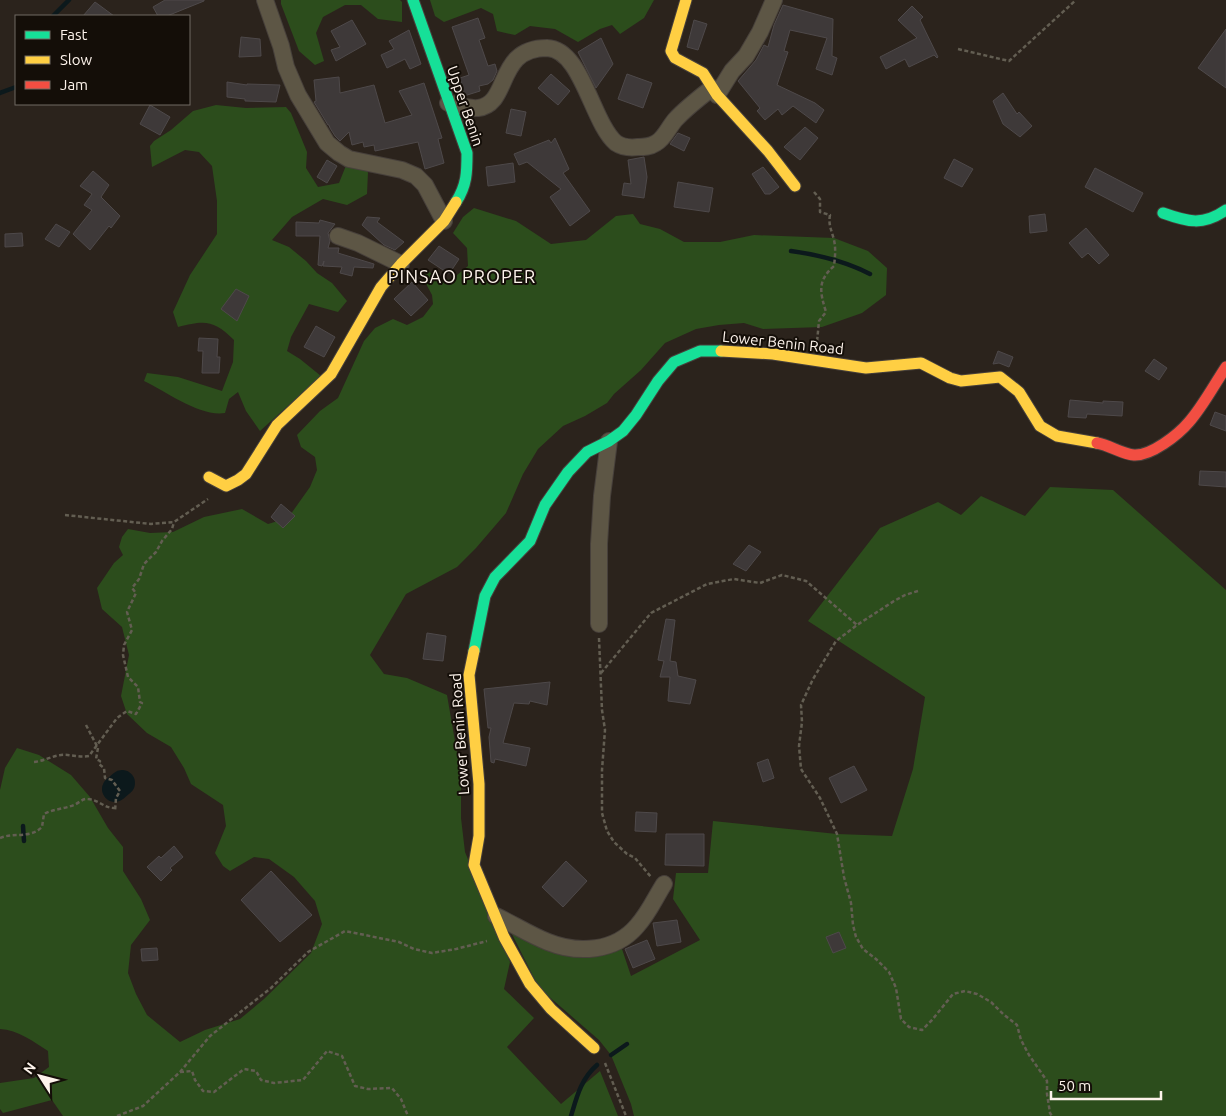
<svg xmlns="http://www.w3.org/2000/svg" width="1226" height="1116" font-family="Ubuntu,sans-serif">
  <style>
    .green { fill: #2c4d1c }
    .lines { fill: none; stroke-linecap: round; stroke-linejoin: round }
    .stream { stroke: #0c191c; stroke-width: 4.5 }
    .river { stroke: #0c191c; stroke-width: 26 }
    .building { fill: #3e3939; stroke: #4e494a }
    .street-casing { stroke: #47403b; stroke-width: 18 }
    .fast-casing { stroke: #47403b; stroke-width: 13 }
    .slow-casing { stroke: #47403b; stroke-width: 13 }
    .jam-casing { stroke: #47403b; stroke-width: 13 }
    .path { stroke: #635e52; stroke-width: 2.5; stroke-dasharray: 4 2.5; stroke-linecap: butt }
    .street { stroke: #5d5645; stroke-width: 16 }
    .fast { stroke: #16e098; stroke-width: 11 }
    .slow { stroke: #ffcf43; stroke-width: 11 }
    .jam { stroke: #f24e42; stroke-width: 11 }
    .labels { text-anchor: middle; stroke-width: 4; stroke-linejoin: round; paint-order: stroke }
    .street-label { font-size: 15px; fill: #fdf3eb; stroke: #140e08 }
    .quarter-label { font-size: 18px; letter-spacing: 1px; fill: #fdf3eb; stroke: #140e08 }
  </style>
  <rect width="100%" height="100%" fill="#2b231c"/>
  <g class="green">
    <polygon points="281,0 400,0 402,2 402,22 378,19 361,5 345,5 323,17 316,33 324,61 315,65 299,51 281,4"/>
    <polygon points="430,0 654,0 644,18 620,34 612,25 600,29 578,42 555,29 538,27 530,26 515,35 497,31 493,14 481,8 444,22 435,16"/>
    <path d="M216,105L246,108L286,107L291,113L307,152L306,168L318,187L339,183L347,163H358L368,172L367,194L347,205L323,199L292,217L272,240L289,247L306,261L317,273L332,283L347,301L338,312L309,304L291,337L287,351L300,359L321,376L260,431L246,411L238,392L229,399L225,413C200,417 167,392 144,381L147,373L178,377L222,391L233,362L234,340C214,320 205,320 178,327L173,312L190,275L217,234V201L212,166L199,152L185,150L152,167L150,146L154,141L171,130L193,111Z"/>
    <path d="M474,208L516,221L551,244L586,240L616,216L633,214L640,224L660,229L684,242H720L754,235L834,238L868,251L887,268L886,295L862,313L822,327L763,329L744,323L719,325L696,329L665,343L641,370L614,394L607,403L585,416L563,426L538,449L523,474L506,513L476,548L457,567L406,594L370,655L384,674L407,678L447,695L461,776V818L465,852L510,962L504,989L534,1018L507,1047L561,1104L600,1071L618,1116H63L52,1100L3,1113L0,1109V1083L34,1078L49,1067L48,1051C34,1042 18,1030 0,1029V790L5,768L17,748L39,755L71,775L90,797L108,828L123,847V871L141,899L150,920L131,945L128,973L136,994L147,1015L180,1042L205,1030L240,1019L264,999L311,953L322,924L315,901L294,877L269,859L254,857L230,871L223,866L215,853L226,826L223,805L191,784L184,768L171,747L147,733L127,714L121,696L129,655L122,627L102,609L97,588L114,563L123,555L119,547L122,537L128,529L150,533L173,532L204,517L242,509L268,524L288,518L310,487L317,470L315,457L301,447L297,435L320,411L338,398L364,341L375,328L393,319L407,325L423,317L433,304L432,295L422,276L429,272L439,278L451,280L468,266L467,248L453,233L463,217Z"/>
    <polygon points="1050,487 1113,490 1226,590 1226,1116 634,1116 631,1104 611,1055 599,1040 539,988 510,930 526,937 621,946 631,976 700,940 673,899 676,873 708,873 713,821 837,834 892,836 913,769 925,697 808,621 880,528 938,502 961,515 981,496 1025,516"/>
  </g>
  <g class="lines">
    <g class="stream">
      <polyline points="53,16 69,0"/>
      <polyline points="0,93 16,87"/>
      <path d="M791,251C820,255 845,261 870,274"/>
      <polyline points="23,826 24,841"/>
      <polyline points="611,1055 627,1044"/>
      <path d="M571,1116C577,1096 581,1079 597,1065"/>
    </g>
    <polyline class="river" points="115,789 122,783"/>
  </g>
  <g class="building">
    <polygon points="165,0 204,0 204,1 167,16 158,16 153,7"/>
    <polygon points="95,2 114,16 83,16"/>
    <polygon points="783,5 833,19 832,56 837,58 832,75 816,69 827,38 790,30 784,51 788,52 777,85 815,103 824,110 816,123 793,106 782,115 778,109 765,120 757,111 760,108 738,81 756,60 764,45 768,47 774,25"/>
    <polygon points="912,6 923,17 920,20 938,57 937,58 934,55 909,67 905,59 886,69 880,57 917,38 898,20"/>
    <polygon points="478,18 485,38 479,40 488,66 495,64 497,71 493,80 488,84 479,86 480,91 464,96 460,78 469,75 452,27"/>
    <polygon points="352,20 366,44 336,61 331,50 340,47 331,31"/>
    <polygon points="694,20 707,24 698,50 687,47"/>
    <polygon points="1226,29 1226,88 1198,68"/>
    <polygon points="409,30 421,64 410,69 405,59 387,68 381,55 394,49 389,41"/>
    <polygon points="241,37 260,39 261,56 239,57"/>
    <polygon points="601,38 613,64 596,88 578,52"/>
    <polygon points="551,74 570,91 558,105 538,88"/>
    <polygon points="627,74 652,83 643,108 618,99"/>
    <polygon points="339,77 340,93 374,85 385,123 412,115 399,91 424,83 442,138 438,139 444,163 425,169 418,142 375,151 374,145 364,147 363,142 352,145 349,132 340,141 335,136 330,128 329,125 328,125 314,102 316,101 314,80"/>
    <polygon points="227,82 247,85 247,84 280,85 276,102 245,101 245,99 227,97"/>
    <polygon points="1003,93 1017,114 1019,112 1032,126 1020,137 1003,124 993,101"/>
    <polygon points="150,105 170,117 160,135 140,124"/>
    <polygon points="511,109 526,112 521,136 506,133"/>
    <polygon points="805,127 818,138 800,160 784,147"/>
    <polygon points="678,133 690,138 684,151 670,144"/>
    <polygon points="555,138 569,169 563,173 590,211 570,226 550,197 561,189 527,162 519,165 514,154 549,140 551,143"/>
    <polygon points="644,157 647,177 644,198 622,195 624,183 631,184 628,160"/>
    <polygon points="954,159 973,169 962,187 944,178"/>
    <polygon points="327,160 337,166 327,183 317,177"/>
    <polygon points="513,163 515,182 488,186 486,167"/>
    <polygon points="763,167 779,187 770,194 765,194 752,174"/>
    <polygon points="1095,168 1143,193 1133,212 1085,187"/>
    <polygon points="93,171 109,185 101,197 120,216 111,228 109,226 90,250 73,234 92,210 84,205 92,194 80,186"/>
    <polygon points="678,182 713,188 709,212 674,207"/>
    <polygon points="1045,214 1047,231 1030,233 1029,216"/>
    <polygon points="367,217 380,218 377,222 404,242 395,250 384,245 362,225"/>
    <polygon points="320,220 335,224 328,233 330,241 328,248 339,248 338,253 374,264 373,268 354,267 352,276 340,273 342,267 323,266 324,261 322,266 318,265 320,236 296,236 296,222 319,223"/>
    <polygon points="56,224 70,232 59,247 45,239"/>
    <polygon points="1086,228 1109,255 1099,264 1088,253 1082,258 1069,243"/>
    <polygon points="22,233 23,246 5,247 5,234"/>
    <polygon points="439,246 459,259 449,274 428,260"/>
    <polygon points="412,282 428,300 411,316 394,299"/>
    <polygon points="236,289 249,296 237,321 221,309"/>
    <polygon points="316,326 335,337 324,357 304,347"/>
    <polygon points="199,338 218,339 217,357 220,357 219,373 202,373 203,351 198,351"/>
    <polygon points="998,351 1013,357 1009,367 999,363 993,364"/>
    <polygon points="1154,359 1167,368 1159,380 1145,371"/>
    <polygon points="1070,400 1103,403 1103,401 1123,402 1122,416 1087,414 1086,418 1068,417"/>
    <polygon points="1215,412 1226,416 1226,431 1210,425"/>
    <polygon points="1200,471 1226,472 1226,487 1199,485"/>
    <polygon points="281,504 295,516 283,528 271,517"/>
    <polygon points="749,545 761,552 746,571 733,564"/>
    <polygon points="666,619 675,620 670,661 676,662 678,676 696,680 690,704 668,701 670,677 660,677 664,661 658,660"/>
    <polygon points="427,633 446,636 443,661 423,659"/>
    <polygon points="550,682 547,705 530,701 529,704 514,703 503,743 530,748 526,766 495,759 494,763 491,762 489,737 491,728 488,728 484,689"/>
    <polygon points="768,759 774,778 763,782 757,763"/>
    <polygon points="854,766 867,790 841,803 829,778"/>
    <polygon points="636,812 657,813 656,832 635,831"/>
    <polygon points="666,834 704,834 704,866 665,865"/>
    <polygon points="174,846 183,857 170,868 172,870 161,881 147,867 159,856 161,858"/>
    <polygon points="566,861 587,881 563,907 542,887"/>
    <polygon points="271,871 312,915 280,942 241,900"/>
    <polygon points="677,920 681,942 657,946 653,923"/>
    <polygon points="839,932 846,948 833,953 826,937"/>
    <polygon points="647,940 655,959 633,968 625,949"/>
    <polygon points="157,948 158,960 142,961 141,949"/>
  </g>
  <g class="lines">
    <defs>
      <g id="street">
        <polyline points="265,0 281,46 286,67 298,95 327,143 339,153 349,159 402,170 416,176 425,185 444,221"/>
        <polyline points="717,95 732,71 746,56 760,32 774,0"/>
        <path d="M448,103C457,105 469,109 478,108C511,104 495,48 547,48C582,49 592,123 616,143C622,147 630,148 638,147C644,147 650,147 656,143C664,139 669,127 675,120C686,108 699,98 712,88"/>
        <polyline points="338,236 358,243 401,264"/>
        <polyline points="599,624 599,544 602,496 609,441"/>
        <path d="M496,916C513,924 530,935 548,942C578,954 615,952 637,926C649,913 655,898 664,884"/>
      </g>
      <g id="fast">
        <path d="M413,0L467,153C467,172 467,185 456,202"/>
        <path d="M1163,213C1188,222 1203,226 1226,210"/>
        <polyline points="474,651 485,596 495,577 530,541 545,505 568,472 587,452 609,441 623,431 636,415 658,381 674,362 700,351 721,351"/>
      </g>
      <g id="slow">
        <polyline points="686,0 671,51 675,58 703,73 717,95 768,151 795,186"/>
        <polyline points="721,351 773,354 866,368 921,363 950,378 961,381 1000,377 1019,392 1040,426 1057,436 1097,443"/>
        <polyline points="209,477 226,486 238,480 246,474 277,425 331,374 381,287 401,264 444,221 456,202"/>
        <polyline points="474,651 469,675 479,784 479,836 474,865 504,937 530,984 551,1009 594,1048"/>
      </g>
      <path id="jam" d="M1097,443C1109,445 1122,454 1134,455C1151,456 1178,435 1189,422C1203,406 1214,385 1226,367"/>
    </defs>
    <use href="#street" class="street-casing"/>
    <use href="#fast" class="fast-casing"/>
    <use href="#slow" class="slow-casing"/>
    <use href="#jam" class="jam-casing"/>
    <g class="path">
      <polyline points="958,49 1009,61 1076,0"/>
      <path d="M814,192L820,199V212L830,215C828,225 832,231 834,240C836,249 835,257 834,266C817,281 820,292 826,312L819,321L817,342"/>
      <polyline points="65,515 151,524 174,522 208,499"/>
      <polyline points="918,591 905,595 894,601 857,625 836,641 813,679 801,705 802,722 799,746 801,769 820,798 837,834 844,877 851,903 853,925 856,937 863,949 876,959 889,972 896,988 901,1019 909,1027 922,1030 932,1020 953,994 965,991 977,994 991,1002 1003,1014 1017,1025 1021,1040 1029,1055 1047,1081 1047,1094 1050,1113 1052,1116"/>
      <polyline points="599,638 602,710 605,730 602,770 602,813 607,831 614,842 627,854 635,858 651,877"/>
      <polyline points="601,673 651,613 707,584 734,579 760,583 782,575 806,581 857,625"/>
      <polyline points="86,725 98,748 96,759 100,761 99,764 104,768 105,778 112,780 120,791 116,798 115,811"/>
      <path d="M34,762C44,761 52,756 61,755C71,754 79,758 89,756L117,718L127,711L136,714L142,703L140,702L138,687L128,677L123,655L124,645L132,630L127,612L136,593L132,588L139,579L144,564L156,552L162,541L172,529L174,522"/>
      <path d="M0,838C14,832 30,839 42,827L44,814C53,809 64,809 74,805C79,803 83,798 88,799C99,800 104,808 114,808"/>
      <polyline points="605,1063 626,1116"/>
      <polyline points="180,1072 192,1071 195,1080 203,1091 214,1092 244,1069 256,1071 261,1080 274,1083 303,1080 327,1051 342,1056 355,1086 368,1089 392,1088 401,1099 408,1116"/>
      <polyline points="117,1116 143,1106 180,1072 210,1036 271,988 308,952 345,931 399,942 414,949 432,953 456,949 487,941"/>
    </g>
    <use href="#street" class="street"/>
    <use href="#fast" class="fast"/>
    <use href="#slow" class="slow"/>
    <use href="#jam" class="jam"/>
  </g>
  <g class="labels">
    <g class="street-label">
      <text transform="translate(465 106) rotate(71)" y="5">Upper Benin</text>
      <text transform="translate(783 343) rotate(6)" y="5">Lower Benin Road</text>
      <text transform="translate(460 734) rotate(-94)" y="5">Lower Benin Road</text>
    </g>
    <g class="quarter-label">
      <text x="462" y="283">PINSAO PROPER</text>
    </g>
  </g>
  <rect x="15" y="15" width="175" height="90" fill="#140e08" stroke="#716a63"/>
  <rect x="25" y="31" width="25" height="8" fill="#16e098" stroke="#716a63"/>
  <text x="60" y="40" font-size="15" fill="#fdf3eb">Fast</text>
  <rect x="25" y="56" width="25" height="8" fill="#ffcf43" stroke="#716a63"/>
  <text x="60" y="65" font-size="15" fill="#fdf3eb">Slow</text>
  <rect x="25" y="81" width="25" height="8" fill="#f24e42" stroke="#716a63"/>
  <text x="60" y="90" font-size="15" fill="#fdf3eb">Jam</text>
  <g transform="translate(40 1076) rotate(306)" stroke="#140e08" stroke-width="4" paint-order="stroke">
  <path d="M0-4L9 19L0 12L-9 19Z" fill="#fdf3eb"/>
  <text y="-8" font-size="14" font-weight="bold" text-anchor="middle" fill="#fdf3eb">N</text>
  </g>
  <path d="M1051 1091v8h110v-8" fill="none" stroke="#fdf3eb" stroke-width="2.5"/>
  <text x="1058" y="1091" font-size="15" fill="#fdf3eb" stroke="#140e08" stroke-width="4" paint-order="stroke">50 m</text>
</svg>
